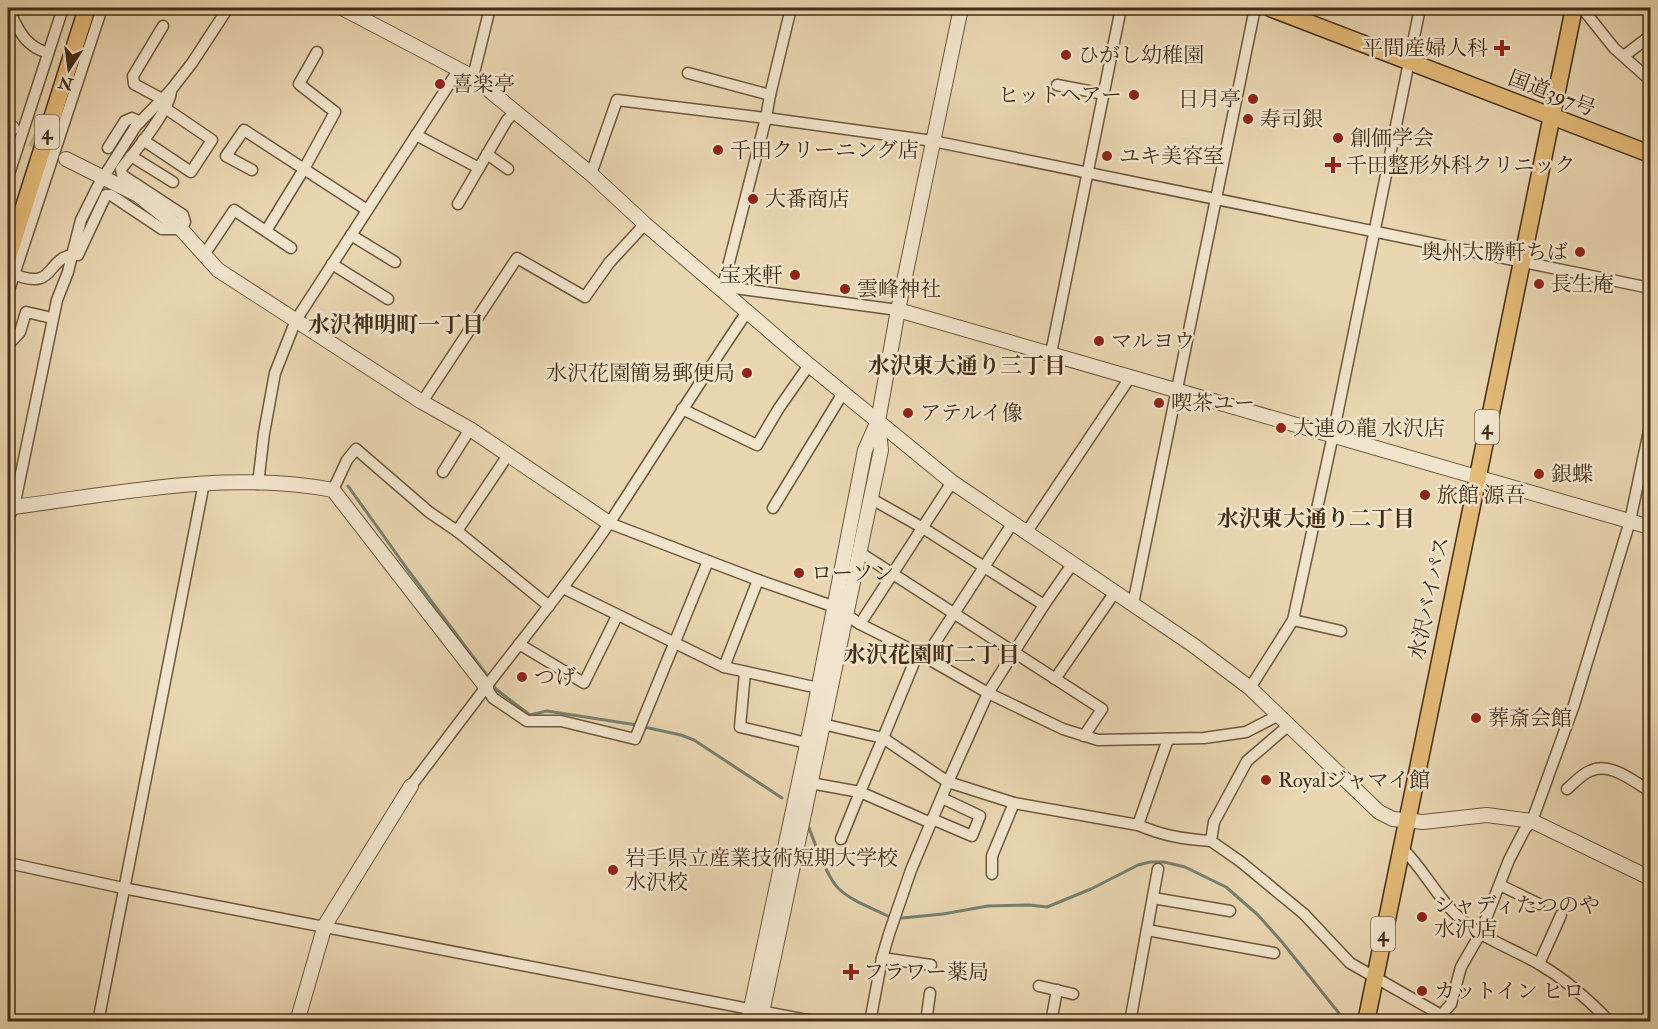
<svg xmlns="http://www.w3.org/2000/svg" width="1658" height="1029" font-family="'IM FELL Double Pica','Noto Serif JP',serif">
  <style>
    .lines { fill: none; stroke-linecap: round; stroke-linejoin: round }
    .stream { stroke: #768072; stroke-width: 3 }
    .tertiary-tunnel { stroke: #c8b492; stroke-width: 14; stroke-dasharray: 14 7; stroke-linecap: butt }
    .minor-casing { stroke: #6d573c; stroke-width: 13 }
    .tertiary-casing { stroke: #6d573c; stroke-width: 16 }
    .trunk-casing { stroke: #442d15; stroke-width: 19 }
    .minor { stroke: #f1e4cc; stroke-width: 10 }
    .tertiary { stroke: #f1e4cc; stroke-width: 14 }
    .trunk { stroke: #e4bb78; stroke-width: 16 }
    .poi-dot { fill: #8f2418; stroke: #f1e4cc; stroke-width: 2 }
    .labels { text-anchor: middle; stroke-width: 5; stroke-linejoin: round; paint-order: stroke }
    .shield { fill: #f1e4cc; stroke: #78644c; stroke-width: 1.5 }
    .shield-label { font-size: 20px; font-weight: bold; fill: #442d15 }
    .poi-label { font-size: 21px; fill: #442d15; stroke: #f1e4cc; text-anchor: start }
    .street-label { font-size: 21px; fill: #442d15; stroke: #f1e4cc }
    .neighbourhood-label { font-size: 22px; font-weight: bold; fill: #442d15; stroke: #f1e4cc }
  </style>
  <rect width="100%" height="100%" fill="#e9d6b1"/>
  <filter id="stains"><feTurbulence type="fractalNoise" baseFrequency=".00333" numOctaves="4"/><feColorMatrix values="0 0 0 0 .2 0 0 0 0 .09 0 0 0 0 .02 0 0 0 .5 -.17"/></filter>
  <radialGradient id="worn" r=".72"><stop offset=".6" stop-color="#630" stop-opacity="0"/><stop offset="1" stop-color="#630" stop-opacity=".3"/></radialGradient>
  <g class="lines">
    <g class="stream">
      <polyline points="348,486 408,570 489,678"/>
      <polyline points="492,684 497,690 530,715 547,711 637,725"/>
      <polyline points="644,727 681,735 694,740 782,798"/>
      <path d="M809,828C815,844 827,877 838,888C851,901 872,908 888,916"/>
      <polyline points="902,918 943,914 988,906 1029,905 1047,907 1091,889 1138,865 1150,862 1164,862 1185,867 1226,887 1258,915 1282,942 1346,1022"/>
    </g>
    <polyline class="tertiary-tunnel" points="13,129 51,150"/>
    <defs>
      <g id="minor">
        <polyline points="791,8 770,95 766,118 933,141 1650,288"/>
        <polyline points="1582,8 1614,48 1650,80"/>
        <path d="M8,9C19,30 24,46 48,53"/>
        <polyline points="1624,56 1650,36"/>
        <polyline points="688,73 770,95"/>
        <polyline points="473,77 490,8"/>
        <polyline points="1057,85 1104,94"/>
        <polyline points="162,99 134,84 133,76 163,26"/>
        <polyline points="416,135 479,168"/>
        <polyline points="143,140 191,172 212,140 165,108"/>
        <polyline points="108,148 125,121 132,118 140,122"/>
        <polyline points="487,154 508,169"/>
        <polyline points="131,156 173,182"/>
        <polyline points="252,170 226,156 244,130 367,210"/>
        <polyline points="591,174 617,100 766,118 722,290 734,288 898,310"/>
        <polyline points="8,177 63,8"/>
        <polyline points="458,204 507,120 515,112"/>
        <polyline points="266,231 304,169 335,112 299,84 317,52"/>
        <polyline points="351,235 395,262"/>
        <polyline points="204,255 234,210 291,248"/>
        <polyline points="332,264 388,299"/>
        <path d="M13,274C56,291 45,260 72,255L81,220L98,186L136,126L171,90L192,63L228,8"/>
        <polyline points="8,293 102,8"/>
        <polyline points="8,345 20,332 26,312 52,318"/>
        <polyline points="1051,353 1121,8"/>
        <polyline points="422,402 517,258 585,297 609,263 645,224"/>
        <polyline points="682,409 757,445 779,408 809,365"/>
        <polyline points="443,472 470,429"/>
        <polyline points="258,484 264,433 275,373 296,320 459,69"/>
        <polyline points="333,490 347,460 356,449 429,512 457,531 549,606"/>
        <polyline points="870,498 923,528 1044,605"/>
        <polyline points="773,508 843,393"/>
        <path d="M8,518L14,507L57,300L68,272L72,255H78L106,195H111L162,229H181L185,222L183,215L122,175L121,169C133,154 172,108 171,90"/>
        <polyline points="609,523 758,580 835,607 860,624 918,653 988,693 1063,729 1098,740 1204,738 1246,732 1279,715"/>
        <polyline points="457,531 508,455"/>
        <polyline points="1026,533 1131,376"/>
        <polyline points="859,552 1102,709 1084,736"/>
        <polyline points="563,588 724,667 818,688"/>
        <polyline points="1133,604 1255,8"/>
        <polyline points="1293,620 1341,631"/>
        <polyline points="860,624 952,482"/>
        <polyline points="519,644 584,683 617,616"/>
        <polyline points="925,658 1012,524"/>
        <polyline points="724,667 758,580"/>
        <polyline points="745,672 740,727 807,743"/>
        <polyline points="1055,679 1115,592"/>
        <path d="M486,687C528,632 572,579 610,522C656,452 700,381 747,312"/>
        <polyline points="1250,688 1293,620 1333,435 1420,8"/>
        <polyline points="818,723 883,738 918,653"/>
        <polyline points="1289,725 1247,761 1214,822 1211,841 1241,862 1304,914 1350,963 1441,1015"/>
        <path d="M1168,739L1138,825C1164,836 1183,839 1211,841"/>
        <polyline points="805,782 860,792 841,839"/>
        <polyline points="411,786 486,687 493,698 527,721 561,721 635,739 708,561"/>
        <path d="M1567,789C1574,783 1582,774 1590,771C1610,761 1634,782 1650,791"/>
        <polyline points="932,819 972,836 980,816 942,798"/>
        <polyline points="931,823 860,792 883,738 948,782 1014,803 1138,825"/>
        <path d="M1401,847C1424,869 1438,900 1463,921C1486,940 1513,949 1539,964C1565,979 1589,1000 1610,1022"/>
        <polyline points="8,863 123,888 817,1022"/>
        <polyline points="992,874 992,856 1014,803"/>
        <polyline points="1500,885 1539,904"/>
        <polyline points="1153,898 1230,911"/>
        <polyline points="1147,930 1274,953"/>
        <polyline points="882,958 931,965"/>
        <polyline points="1539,964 1561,915"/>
        <polyline points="1039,986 1073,994"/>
        <polyline points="98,1022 204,483"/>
        <polyline points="870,1022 882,958 889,934 911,870 948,782 988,693 1044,605 1073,563"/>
        <polyline points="926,1022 930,993"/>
        <polyline points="1051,1022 1057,990"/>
        <polyline points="1130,1022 1158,869"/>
        <polyline points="1435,1022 1451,1004 1461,967 1480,934 1509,860 1525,829 1532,821 1574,705 1630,521 1650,426"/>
      </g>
      <g id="tertiary">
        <polyline points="342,8 473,77 591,174 645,224 809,365 952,482 1193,645 1250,688 1379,812 1393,819 1423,822 1487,815 1532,821 1650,878"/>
        <polyline points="8,126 12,128"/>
        <polyline points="66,159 138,195 181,229 218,270 422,402 470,429 609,523"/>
        <polyline points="898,310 1650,527"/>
        <path d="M8,505L14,507C119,493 228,470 333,490L486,687"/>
        <polyline points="297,1022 325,925 411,786"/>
        <polyline points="748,1022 812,721 865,450 878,421 898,310 961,8"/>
        <polyline points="760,1022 881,450 878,423"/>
      </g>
      <g id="trunk">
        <polyline points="1270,8 1650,154"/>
        <polyline points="8,257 87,8"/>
        <polyline points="1366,1022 1574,8"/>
      </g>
    </defs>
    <use href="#minor" class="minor-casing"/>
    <use href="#tertiary" class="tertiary-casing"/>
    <use href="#trunk" class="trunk-casing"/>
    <use href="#minor" class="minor"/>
    <use href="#tertiary" class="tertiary"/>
    <use href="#trunk" class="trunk"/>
  </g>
  <g class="poi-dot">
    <path d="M1499 39h6v6h6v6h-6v6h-6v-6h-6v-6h6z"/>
    <circle cx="1066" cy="55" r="6"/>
    <circle cx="440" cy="84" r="6"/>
    <circle cx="1134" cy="95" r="6"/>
    <circle cx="1253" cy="99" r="6"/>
    <circle cx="1248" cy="119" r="6"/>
    <circle cx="1338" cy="138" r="6"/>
    <circle cx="718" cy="150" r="6"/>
    <circle cx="1107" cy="156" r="6"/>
    <path d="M1330 156h6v6h6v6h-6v6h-6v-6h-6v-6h6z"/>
    <circle cx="753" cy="199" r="6"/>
    <circle cx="1580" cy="252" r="6"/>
    <circle cx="795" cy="275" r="6"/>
    <circle cx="1539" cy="284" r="6"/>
    <circle cx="845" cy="289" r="6"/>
    <circle cx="1099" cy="341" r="6"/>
    <circle cx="747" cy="373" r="6"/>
    <circle cx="1159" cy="403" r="6"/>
    <circle cx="908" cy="413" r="6"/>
    <circle cx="1281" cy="428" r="6"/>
    <circle cx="1539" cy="474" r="6"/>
    <circle cx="1425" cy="495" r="6"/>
    <circle cx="799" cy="573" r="6"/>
    <circle cx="522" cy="677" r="6"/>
    <circle cx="1476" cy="718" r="6"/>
    <circle cx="1266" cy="780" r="6"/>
    <circle cx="613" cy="870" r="6"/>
    <circle cx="1422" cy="917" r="6"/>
    <path d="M848 963h6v6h6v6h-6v6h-6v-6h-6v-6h6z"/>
    <circle cx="1422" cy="991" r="6"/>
  </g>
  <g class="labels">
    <g class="shield">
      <rect x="35" y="115" width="24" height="34" rx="4.5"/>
      <rect x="1475" y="410" width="24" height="34" rx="4.5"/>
      <rect x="1371" y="917" width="24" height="34" rx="4.5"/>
    </g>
    <g class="shield-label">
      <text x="47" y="139">4</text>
      <text x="1487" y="434">4</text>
      <text x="1383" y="941">4</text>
    </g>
    <g class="poi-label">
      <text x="1488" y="55" text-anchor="end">平間産婦人科</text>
      <text x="1078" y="62">ひがし幼稚園</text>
      <text x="452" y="91">喜楽亭</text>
      <text x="1122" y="102" text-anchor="end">ヒットヘアー</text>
      <text x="1241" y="106" text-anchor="end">日月亭</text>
      <text x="1260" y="126">寿司銀</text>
      <text x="1350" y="145">創価学会</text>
      <text x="730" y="157">千田クリーニング店</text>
      <text x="1119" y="163">ユキ美容室</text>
      <text x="1346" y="172">千田整形外科クリニック</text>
      <text x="765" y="206">大番商店</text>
      <text x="1568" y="259" text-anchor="end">奥州大勝軒ちば</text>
      <text x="783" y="282" text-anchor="end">宝来軒</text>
      <text x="1551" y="291">長生庵</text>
      <text x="857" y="296">雲峰神社</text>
      <text x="1111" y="348">マルヨウ</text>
      <text x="735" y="380" text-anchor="end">水沢花園簡易郵便局</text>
      <text x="1171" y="410">喫茶ユー</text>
      <text x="920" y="420">アテルイ像</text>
      <text x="1293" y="435">大連の龍 水沢店</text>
      <text x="1551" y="481">銀蝶</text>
      <text x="1437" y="502">旅館 源吾</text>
      <text x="811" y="580">ローソン</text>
      <text x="534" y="684">つげ</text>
      <text x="1488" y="725">葬斎会館</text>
      <text x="1278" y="787">Royalジャマイ館</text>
      <text x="625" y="865">岩手県立産業技術短期大学校<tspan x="625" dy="24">水沢校</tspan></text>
      <text x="1434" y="912">シャディたつのや<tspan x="1434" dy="24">水沢店</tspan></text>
      <text x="863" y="979">フラワー薬局</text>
      <text x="1434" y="998">カットイン ヒロ</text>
    </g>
    <g class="street-label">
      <text transform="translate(1552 93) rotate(21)" y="7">国道397号</text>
      <text transform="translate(1429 598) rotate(-78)" y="7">水沢バイパス</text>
    </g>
    <g class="neighbourhood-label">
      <text x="396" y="332">水沢神明町一丁目</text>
      <text x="967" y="373">水沢東大通り三丁目</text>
      <text x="1316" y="526">水沢東大通り二丁目</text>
      <text x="932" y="662">水沢花園町二丁目</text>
    </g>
  </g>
  <rect width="1658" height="1029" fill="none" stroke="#e9d6b1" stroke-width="30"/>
  <rect x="9" y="9" width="1640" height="1011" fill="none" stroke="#442d15" stroke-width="3"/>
  <rect x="15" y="15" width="1628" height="999" fill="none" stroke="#442d15" stroke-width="1.5"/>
  <g transform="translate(69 69) rotate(193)" stroke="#f1e4cc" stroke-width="4.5" paint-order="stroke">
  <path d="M0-4.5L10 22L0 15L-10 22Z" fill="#442d15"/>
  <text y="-9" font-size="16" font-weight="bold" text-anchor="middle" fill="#442d15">N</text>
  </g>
  <rect width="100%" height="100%" filter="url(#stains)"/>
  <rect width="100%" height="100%" fill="url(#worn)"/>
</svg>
